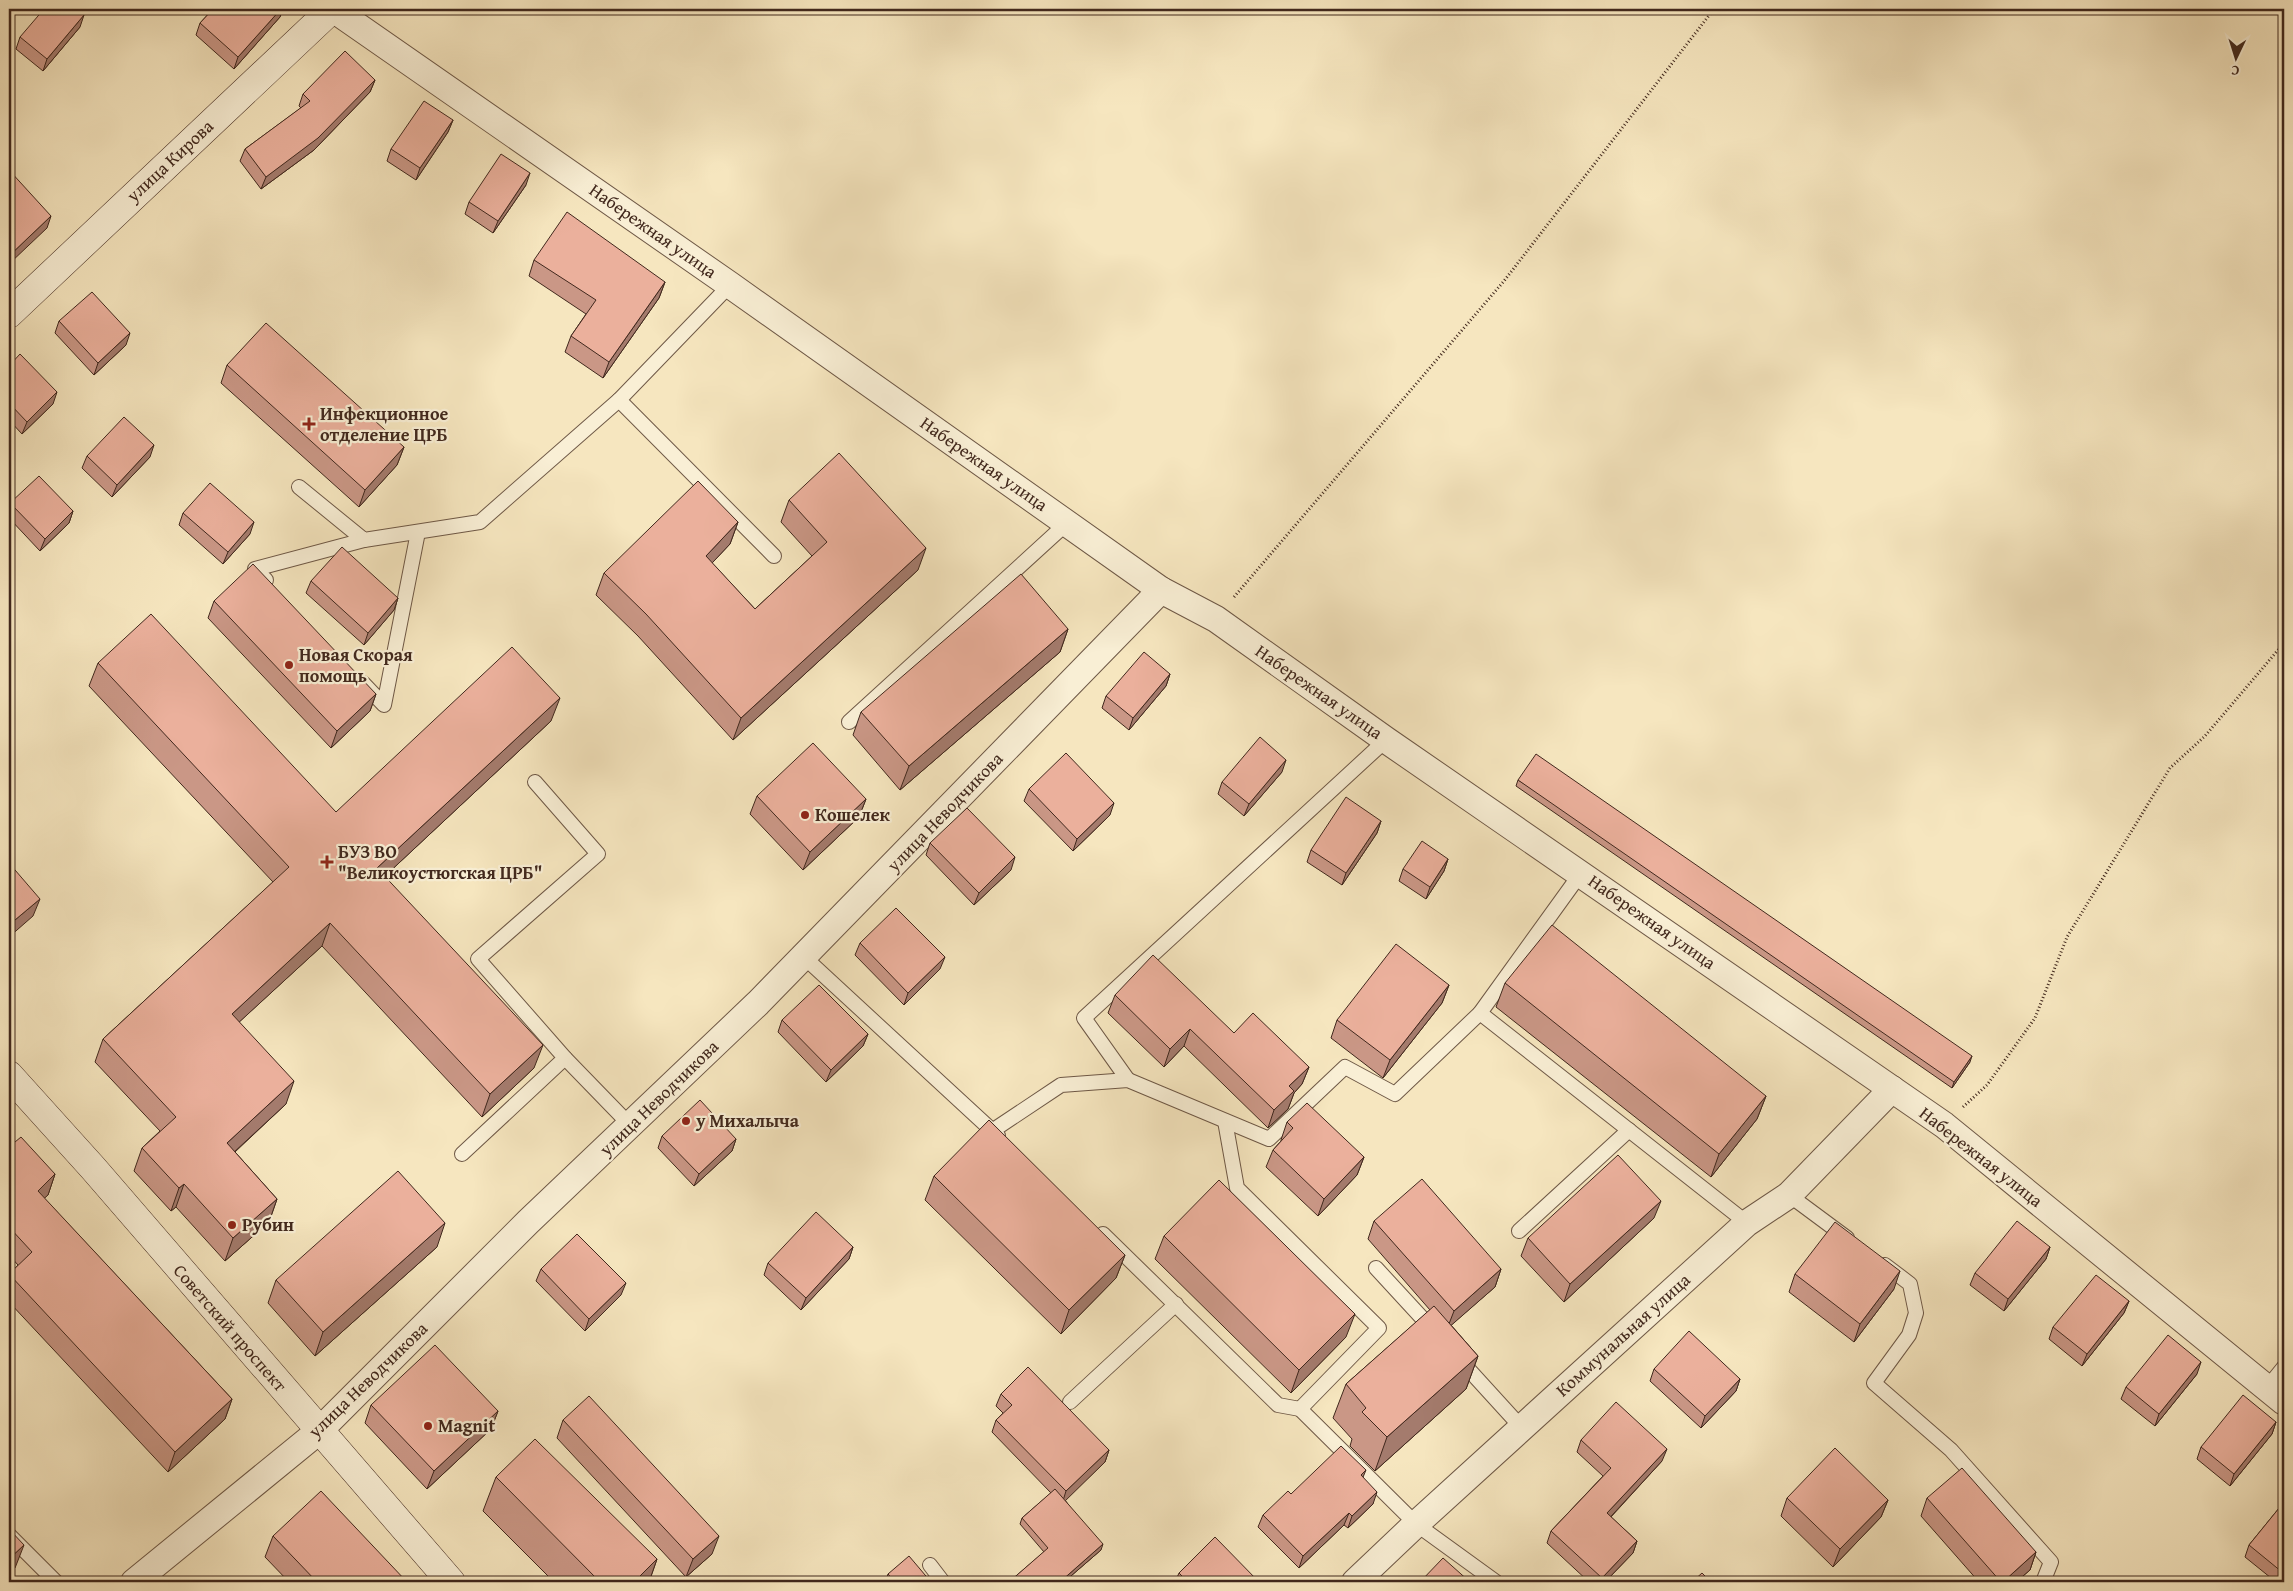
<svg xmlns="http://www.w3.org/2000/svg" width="2293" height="1591" font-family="'Gentium Book Plus',serif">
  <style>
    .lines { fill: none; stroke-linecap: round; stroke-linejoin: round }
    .lane-casing { stroke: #6e5846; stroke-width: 16 }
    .street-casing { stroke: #6e5846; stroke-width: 28 }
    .secondary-casing { stroke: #41281d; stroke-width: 29 }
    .path { stroke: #41281d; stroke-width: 3; stroke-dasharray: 1 2.5; stroke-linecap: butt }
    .lane { stroke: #f9efd5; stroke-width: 14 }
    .street { stroke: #f9efd5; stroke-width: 26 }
    .secondary { stroke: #f9efd5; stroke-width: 28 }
    .wall { fill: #ca9786; stroke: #41281d }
    .shaded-wall { fill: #a47b6d; stroke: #41281d }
    .building { fill: #ebb09c; stroke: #41281d }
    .poi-dot { fill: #8f2418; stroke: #f9efd5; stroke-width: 2 }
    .labels { text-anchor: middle; stroke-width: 4.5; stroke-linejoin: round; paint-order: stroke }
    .street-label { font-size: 18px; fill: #41281d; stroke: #f9efd5 }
    .poi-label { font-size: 18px; font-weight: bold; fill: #41281d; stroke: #f9efd5; text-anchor: start }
  </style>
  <rect width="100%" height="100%" fill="#f6e6bf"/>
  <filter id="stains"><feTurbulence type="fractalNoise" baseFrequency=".004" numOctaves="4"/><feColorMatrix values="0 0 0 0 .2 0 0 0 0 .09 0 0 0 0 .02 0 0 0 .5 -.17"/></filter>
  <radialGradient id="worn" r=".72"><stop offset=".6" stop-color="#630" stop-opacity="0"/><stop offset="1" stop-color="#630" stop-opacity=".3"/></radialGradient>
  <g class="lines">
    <defs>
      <g id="lane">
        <polyline points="619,400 774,556"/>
        <polyline points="299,487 364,540 480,522 619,400 730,285"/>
        <polyline points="266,580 255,569 364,540"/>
        <polyline points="363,683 384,705 418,532"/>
        <polyline points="849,722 1067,523"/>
        <polyline points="1581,873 1480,1013 1747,1223"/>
        <polyline points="804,957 998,1136"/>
        <polyline points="565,1058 630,1125"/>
        <polyline points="1128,1080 1084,1018 1386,740"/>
        <polyline points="1225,1121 1237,1188 1379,1328 1300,1409 1416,1524 1496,1582"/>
        <polyline points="992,1131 1061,1085 1128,1080 1269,1139 1345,1067 1395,1094 1480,1013"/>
        <polyline points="462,1154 565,1058 478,959 598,854 535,782"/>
        <polyline points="1789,1195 1847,1238"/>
        <polyline points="1519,1231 1629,1130"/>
        <polyline points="1103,1234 1278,1405 1300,1409"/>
        <polyline points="1885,1265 1910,1284 1916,1313 1909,1335 1874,1383 1951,1450 2051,1562 2043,1582"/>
        <polyline points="1376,1268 1434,1331"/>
        <polyline points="1460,1360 1522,1428"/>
        <polyline points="2267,1388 2284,1367"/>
        <polyline points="1070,1402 1176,1304"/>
        <polyline points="9,1535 56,1582"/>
        <polyline points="930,1565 943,1582"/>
      </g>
      <g id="street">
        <polyline points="333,9 730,285 1161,590 1216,619 1386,740 1944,1125 2284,1402"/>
        <polyline points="134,1582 319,1431 528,1222 758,1003 1161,590"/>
        <polyline points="1355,1582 1416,1524 1747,1223 1789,1195 1892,1089"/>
      </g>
      <g id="secondary">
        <polyline points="9,314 332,9"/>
        <polyline points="9,1075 93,1168 451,1582"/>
      </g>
    </defs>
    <use href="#lane" class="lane-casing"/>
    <use href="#street" class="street-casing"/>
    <use href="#secondary" class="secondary-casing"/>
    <g class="path">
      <polyline points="1234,597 1504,281 1714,9"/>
      <polyline points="1963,1107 1987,1085 2035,1018 2067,937 2170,768 2205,736 2284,643"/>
    </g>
    <use href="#lane" class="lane"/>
    <use href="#street" class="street"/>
    <use href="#secondary" class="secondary"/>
  </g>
  <g class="wall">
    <polygon points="213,9 283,9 280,17 234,69 196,35 200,23"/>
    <polygon points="80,27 43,71 16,49 20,37"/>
    <polygon points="375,80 370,92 314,150 261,189 240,161 245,149 301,108 299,106 303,94"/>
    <polygon points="453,120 448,132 416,180 387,161 391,149"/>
    <polygon points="526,185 493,233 465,214 469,202"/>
    <polygon points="534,260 665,282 659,298 603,378 565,352 571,336 586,314 529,276"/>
    <polygon points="59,321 126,345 94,375 55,333"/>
    <polygon points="227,365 404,447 397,465 359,507 221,383"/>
    <polygon points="9,366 53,404 22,434 9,420"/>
    <polygon points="87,456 150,457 112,497 82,468"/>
    <polygon points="789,500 918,570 733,740 638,636 596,595 604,573 738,522 730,544 712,563 755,609 812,556 781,522"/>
    <polygon points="10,503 73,511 69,523 40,551 9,518 9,508"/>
    <polygon points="183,513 250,534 223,564 179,525"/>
    <polygon points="311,581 398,598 394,610 364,645 306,593"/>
    <polygon points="214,601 376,694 370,711 331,748 208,618"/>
    <polygon points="1068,629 1060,652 900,790 853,735 861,712"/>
    <polygon points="98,663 336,812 551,721 385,876 534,1068 482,1117 322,946 239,1022 286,1104 235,1152 277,1199 269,1222 225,1261 176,1207 171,1211 134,1171 142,1148 160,1131 95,1062 103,1039 273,882 89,686"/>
    <polygon points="1170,674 1166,686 1129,730 1102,708 1106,696"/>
    <polygon points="1282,772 1244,816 1218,794 1222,782"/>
    <polygon points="1518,780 1970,1062 1952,1088 1516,786"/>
    <polygon points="1029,789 1110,815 1073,851 1024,801"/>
    <polygon points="757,796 866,799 859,817 803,870 750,814"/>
    <polygon points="1381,821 1377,833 1342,885 1307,862 1311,850"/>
    <polygon points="930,843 1011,870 974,905 926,855"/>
    <polygon points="1448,859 1444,871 1426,899 1399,881 1403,869"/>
    <polygon points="860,943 940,969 904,1005 855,955"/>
    <polygon points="1505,983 1766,1096 1757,1119 1711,1177 1496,1007"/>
    <polygon points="1449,985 1442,1003 1383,1078 1331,1038 1337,1020"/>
    <polygon points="1115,995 1234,1033 1309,1067 1302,1084 1294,1093 1288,1109 1268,1128 1184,1046 1164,1067 1108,1013"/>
    <polygon points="782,1020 868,1034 863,1046 826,1082 778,1032"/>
    <polygon points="1287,1122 1364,1157 1357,1175 1318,1216 1266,1167 1273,1150 1281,1141 1281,1140"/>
    <polygon points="662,1136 736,1139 732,1151 694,1186 658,1148"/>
    <polygon points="9,1147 55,1174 48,1195 44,1198 232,1399 225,1419 168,1472 9,1302 9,1275 18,1265 9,1255"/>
    <polygon points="934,1176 1125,1255 1116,1278 1061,1334 925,1200"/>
    <polygon points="1654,1218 1564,1302 1521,1256 1528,1238"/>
    <polygon points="1374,1221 1501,1269 1495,1287 1451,1325 1478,1356 1466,1389 1375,1471 1350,1446 1352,1439 1333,1418 1346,1384 1430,1310 1368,1239"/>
    <polygon points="1164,1236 1346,1337 1291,1393 1155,1259"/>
    <polygon points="437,1247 315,1356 268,1303 276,1280"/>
    <polygon points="853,1247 849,1259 801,1310 764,1275 768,1263"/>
    <polygon points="2050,1247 2046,1259 2004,1311 1970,1285 1975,1273"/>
    <polygon points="541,1269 621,1295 585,1331 536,1281"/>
    <polygon points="1795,1274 1894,1289 1854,1342 1789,1292"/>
    <polygon points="2129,1301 2124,1313 2082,1366 2049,1339 2053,1327"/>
    <polygon points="1654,1369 1740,1379 1736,1391 1701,1428 1650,1381"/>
    <polygon points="2197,1374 2155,1426 2121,1399 2126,1387"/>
    <polygon points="1001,1394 1109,1450 1105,1462 1065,1500 1101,1550 1064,1582 1009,1582 1044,1552 1020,1524 1022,1518 1051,1493 992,1432 996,1420 1003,1413 996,1406"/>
    <polygon points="371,1405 498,1411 491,1429 427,1489 365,1423"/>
    <polygon points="563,1420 712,1554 686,1577 557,1438"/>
    <polygon points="2276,1422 2272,1434 2230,1486 2197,1459 2201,1447"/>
    <polygon points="1581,1440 1662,1461 1611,1517 1637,1541 1633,1553 1605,1582 1589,1582 1547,1543 1551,1531 1603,1476 1577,1452"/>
    <polygon points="496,1477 657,1559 649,1582 554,1582 483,1511"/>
    <polygon points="1363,1477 1373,1504 1348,1528 1344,1525 1299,1568 1258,1527 1263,1515 1291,1494"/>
    <polygon points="1787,1498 1888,1500 1881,1517 1833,1567 1781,1516"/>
    <polygon points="1927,1498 2036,1552 2030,1570 2016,1582 1979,1582 1921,1516"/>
    <polygon points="2284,1502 2284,1576 2279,1582 2276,1582 2245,1557 2249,1545"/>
    <polygon points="273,1536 407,1582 289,1582 265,1557"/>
    <polygon points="1179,1573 1259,1582 1175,1582"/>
    <polygon points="888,1574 931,1582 885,1582"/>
  </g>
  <g class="shaded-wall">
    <polygon points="281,9 283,9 280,17 234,69 238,57"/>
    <polygon points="84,15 80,27 43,71 47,59"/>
    <polygon points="375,80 370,92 314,150 261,189 266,177"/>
    <polygon points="453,120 448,132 416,180 420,168"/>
    <polygon points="530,173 526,185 493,233 498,221"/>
    <polygon points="51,216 47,228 9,264 9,256"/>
    <polygon points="665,282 659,298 603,378 609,362"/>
    <polygon points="130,333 126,345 94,375 98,363"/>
    <polygon points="57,392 53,404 22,434 27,422"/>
    <polygon points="154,445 150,457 112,497 117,485"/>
    <polygon points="404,447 397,465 359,507 365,490"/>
    <polygon points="73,511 69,523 40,551 45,539"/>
    <polygon points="254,522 250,534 223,564 228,552"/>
    <polygon points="738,522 730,544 698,578 706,556"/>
    <polygon points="926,548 918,570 733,740 741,718"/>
    <polygon points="398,598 394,610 364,645 368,633"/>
    <polygon points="1068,629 1060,652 900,790 909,766"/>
    <polygon points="1170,674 1166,686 1129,730 1133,718"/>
    <polygon points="376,694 370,711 331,748 337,731"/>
    <polygon points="560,698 551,721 369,891 377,868"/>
    <polygon points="1286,760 1282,772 1244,816 1249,804"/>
    <polygon points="866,799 859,817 803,870 810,852"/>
    <polygon points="1114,803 1110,815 1073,851 1077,839"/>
    <polygon points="1381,821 1377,833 1342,885 1346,873"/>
    <polygon points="1015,857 1011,870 974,905 979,893"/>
    <polygon points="1448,859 1444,871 1426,899 1430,887"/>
    <polygon points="40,899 33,916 9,937 9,925"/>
    <polygon points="330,923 322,946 223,1037 232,1014"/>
    <polygon points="945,957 940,969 904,1005 908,993"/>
    <polygon points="1449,985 1442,1003 1383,1078 1390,1060"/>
    <polygon points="1190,1029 1184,1046 1164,1067 1170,1049"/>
    <polygon points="868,1034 863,1046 826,1082 831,1070"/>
    <polygon points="543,1045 534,1068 482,1117 490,1094"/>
    <polygon points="1972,1056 1970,1062 1952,1088 1954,1082"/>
    <polygon points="1309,1067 1302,1084 1294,1093 1288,1109 1268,1128 1274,1110 1289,1086"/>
    <polygon points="294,1081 286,1104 219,1166 227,1143"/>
    <polygon points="1766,1096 1757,1119 1711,1177 1719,1154"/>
    <polygon points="736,1139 732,1151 694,1186 699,1174"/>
    <polygon points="1364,1157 1357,1175 1318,1216 1324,1199"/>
    <polygon points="55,1174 48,1195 30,1211 38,1191"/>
    <polygon points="184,1184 176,1207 171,1211 179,1188"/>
    <polygon points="277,1199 269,1222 225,1261 233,1238"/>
    <polygon points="1661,1201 1654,1218 1564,1302 1570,1284"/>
    <polygon points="445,1223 437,1247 315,1356 323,1332"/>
    <polygon points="853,1247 849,1259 801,1310 806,1298"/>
    <polygon points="2050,1247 2046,1259 2004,1311 2008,1299"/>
    <polygon points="1125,1255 1116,1278 1061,1334 1069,1310"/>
    <polygon points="1501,1269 1495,1287 1447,1329 1454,1311"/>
    <polygon points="1900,1271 1894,1289 1854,1342 1860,1324"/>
    <polygon points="626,1283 621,1295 585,1331 589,1319"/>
    <polygon points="2129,1301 2124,1313 2082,1366 2087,1354"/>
    <polygon points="1355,1314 1346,1337 1291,1393 1299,1370"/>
    <polygon points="1478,1356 1466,1389 1375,1471 1387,1437"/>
    <polygon points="2201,1362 2197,1374 2155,1426 2159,1414"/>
    <polygon points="1740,1379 1736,1391 1701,1428 1705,1416"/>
    <polygon points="232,1399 225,1419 168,1472 175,1452"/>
    <polygon points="498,1411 491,1429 427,1489 434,1471"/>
    <polygon points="2276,1422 2272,1434 2230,1486 2234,1474"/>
    <polygon points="1667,1449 1662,1461 1603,1525 1607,1513"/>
    <polygon points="1109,1450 1105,1462 1062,1504 1066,1491"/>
    <polygon points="1366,1470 1361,1482 1361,1475"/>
    <polygon points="1377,1492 1373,1504 1348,1528 1352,1516"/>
    <polygon points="1888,1500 1881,1517 1833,1567 1840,1549"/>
    <polygon points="1349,1513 1344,1525 1299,1568 1303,1556"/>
    <polygon points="719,1536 712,1554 686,1577 693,1559"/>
    <polygon points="1637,1541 1633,1553 1605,1582 1600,1582 1602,1578"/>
    <polygon points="1103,1544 1101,1550 1064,1582 1060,1582"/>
    <polygon points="24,1545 15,1568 9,1574 9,1559"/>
    <polygon points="2036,1552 2030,1570 2016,1582 2003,1582"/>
    <polygon points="657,1559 649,1582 634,1582"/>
    <polygon points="2284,1570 2284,1576 2279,1582 2282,1572"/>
  </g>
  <g class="building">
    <polygon points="44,9 77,9 84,15 47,59 20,37"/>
    <polygon points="213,9 281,9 238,57 200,23"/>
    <polygon points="345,51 375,80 318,138 266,177 245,149 310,101 303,94"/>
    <polygon points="424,101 453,120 420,168 391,149"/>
    <polygon points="501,154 530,173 498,221 469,202"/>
    <polygon points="9,170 51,216 9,256"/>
    <polygon points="567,212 665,282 609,362 571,336 596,300 534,260"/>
    <polygon points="92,292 130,333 98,363 59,321"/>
    <polygon points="266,323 404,447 365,490 227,365"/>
    <polygon points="20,354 57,392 27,422 9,403 9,366"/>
    <polygon points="124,417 154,445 117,485 87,456"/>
    <polygon points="839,453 926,548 741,718 646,614 604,573 698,481 738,522 706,556 755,609 827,542 789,500"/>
    <polygon points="39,476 73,511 45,539 10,503"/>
    <polygon points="210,483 254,522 228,552 183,513"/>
    <polygon points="342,547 398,598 368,633 311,581"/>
    <polygon points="253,564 376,694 337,731 214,601"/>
    <polygon points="1021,574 1068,629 909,766 861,712"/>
    <polygon points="151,614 336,812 512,647 560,698 377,868 543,1045 490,1094 330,923 232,1014 294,1081 227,1143 277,1199 233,1238 184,1184 179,1188 142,1148 176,1117 103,1039 289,867 98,663"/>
    <polygon points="1144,652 1170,674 1133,718 1106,696"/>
    <polygon points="1260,737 1286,760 1249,804 1222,782"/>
    <polygon points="813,743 866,799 810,852 757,796"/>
    <polygon points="1066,753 1114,803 1077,839 1029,789"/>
    <polygon points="1536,754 1972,1056 1954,1082 1518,780"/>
    <polygon points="1346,797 1381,821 1346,873 1311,850"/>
    <polygon points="967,808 1015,857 979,893 930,843"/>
    <polygon points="1422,841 1448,859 1430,887 1403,869"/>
    <polygon points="9,863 40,899 9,925"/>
    <polygon points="896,908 945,957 908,993 860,943"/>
    <polygon points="1552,925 1766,1096 1719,1154 1505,983"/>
    <polygon points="1396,944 1449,985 1390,1060 1337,1020"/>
    <polygon points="1153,955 1234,1033 1253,1013 1309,1067 1289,1086 1294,1091 1274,1110 1190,1029 1170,1049 1115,995"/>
    <polygon points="819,985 868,1034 831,1070 782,1020"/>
    <polygon points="700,1100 736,1139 699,1174 662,1136"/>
    <polygon points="1307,1103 1364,1157 1324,1199 1273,1150 1293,1128 1287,1122"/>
    <polygon points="989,1120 1125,1255 1069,1310 934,1176"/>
    <polygon points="21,1137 55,1174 38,1191 232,1399 175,1452 9,1274 32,1252 9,1227 9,1147"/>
    <polygon points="1618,1155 1661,1201 1570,1284 1528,1238"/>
    <polygon points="398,1171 445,1223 323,1332 276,1280"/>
    <polygon points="1422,1179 1501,1269 1454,1311 1374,1221"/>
    <polygon points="1219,1180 1355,1314 1299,1370 1164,1236"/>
    <polygon points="816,1212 853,1247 806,1298 768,1263"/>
    <polygon points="2017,1221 2050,1247 2008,1299 1975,1273"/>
    <polygon points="1835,1222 1900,1271 1860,1324 1795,1274"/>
    <polygon points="577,1234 626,1283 589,1319 541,1269"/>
    <polygon points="2096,1275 2129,1301 2087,1354 2053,1327"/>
    <polygon points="1434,1306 1478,1356 1387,1437 1362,1412 1366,1408 1346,1384"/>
    <polygon points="1689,1331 1740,1379 1705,1416 1654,1369"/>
    <polygon points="2168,1335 2201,1362 2159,1414 2126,1387"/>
    <polygon points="435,1345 498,1411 434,1471 371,1405"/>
    <polygon points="1028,1367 1109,1450 1066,1491 996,1420 1012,1405 1001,1394"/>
    <polygon points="2243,1395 2276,1422 2234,1474 2201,1447"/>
    <polygon points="589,1396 719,1536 693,1559 563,1420"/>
    <polygon points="1616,1402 1667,1449 1607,1513 1637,1541 1602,1578 1551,1531 1611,1468 1581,1440"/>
    <polygon points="535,1439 657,1559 634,1582 600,1582 496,1477"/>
    <polygon points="1341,1446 1366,1470 1361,1475 1377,1492 1352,1516 1349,1513 1303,1556 1263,1515 1288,1491 1291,1494"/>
    <polygon points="1835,1448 1888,1500 1840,1549 1787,1498"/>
    <polygon points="1962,1468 2036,1552 2003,1582 2001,1582 1927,1498"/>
    <polygon points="1055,1489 1103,1544 1060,1582 1009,1582 1048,1548 1022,1518"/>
    <polygon points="321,1491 407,1582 317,1582 273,1536"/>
    <polygon points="2284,1502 2284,1570 2282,1572 2249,1545"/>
    <polygon points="9,1529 24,1545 9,1559"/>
    <polygon points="1215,1537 1259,1582 1188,1582 1179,1573"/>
    <polygon points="909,1556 931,1582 895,1582 888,1574"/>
    <polygon points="1443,1558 1470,1582 1420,1582"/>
    <polygon points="1702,1573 1711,1582 1692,1582"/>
  </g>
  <g class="poi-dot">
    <path d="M306.5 416.5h5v5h5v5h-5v5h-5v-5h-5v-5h5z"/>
    <circle cx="289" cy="665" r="5"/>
    <circle cx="805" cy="815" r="5"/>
    <path d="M324.5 854.5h5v5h5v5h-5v5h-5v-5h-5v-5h5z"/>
    <circle cx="686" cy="1121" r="5"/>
    <circle cx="232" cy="1225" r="5"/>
    <circle cx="428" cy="1426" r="5"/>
  </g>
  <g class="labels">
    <g class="street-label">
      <text transform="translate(170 161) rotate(-43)" y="6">улица Кирова</text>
      <text transform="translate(653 231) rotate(35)" y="6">Набережная улица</text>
      <text transform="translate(984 464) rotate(35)" y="6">Набережная улица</text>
      <text transform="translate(1319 692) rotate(35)" y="6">Набережная улица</text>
      <text transform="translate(945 812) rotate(-46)" y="6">улица Неводчикова</text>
      <text transform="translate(1652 922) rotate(35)" y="6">Набережная улица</text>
      <text transform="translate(659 1098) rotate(-44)" y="6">улица Неводчикова</text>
      <text transform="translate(1981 1157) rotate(38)" y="6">Набережная улица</text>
      <text transform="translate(230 1328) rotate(49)" y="6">Советский проспект</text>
      <text transform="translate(1623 1335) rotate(-42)" y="6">Коммунальная улица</text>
      <text transform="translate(368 1380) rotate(-44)" y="6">улица Неводчикова</text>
    </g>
    <g class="poi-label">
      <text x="320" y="420">Инфекционное<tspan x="320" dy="21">отделение ЦРБ</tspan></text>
      <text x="299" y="661">Новая Скорая<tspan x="299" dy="21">помощь</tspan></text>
      <text x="815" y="821">Кошелек</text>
      <text x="338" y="858">БУЗ ВО<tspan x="338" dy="21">"Великоустюгская ЦРБ"</tspan></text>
      <text x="696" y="1127">у Михалыча</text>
      <text x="242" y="1231">Рубин</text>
      <text x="438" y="1432">Magnit</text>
    </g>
  </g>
  <rect width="2293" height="1591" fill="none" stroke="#f6e6bf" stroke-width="30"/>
  <rect x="10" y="10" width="2273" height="1571" fill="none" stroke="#41281d" stroke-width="2.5"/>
  <rect x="15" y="15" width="2263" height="1561" fill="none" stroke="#41281d"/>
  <g transform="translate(2236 58) rotate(184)" stroke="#f9efd5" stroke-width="4" paint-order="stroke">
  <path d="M0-4L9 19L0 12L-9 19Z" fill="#41281d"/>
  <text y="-8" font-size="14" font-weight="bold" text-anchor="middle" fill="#41281d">С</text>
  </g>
  <rect width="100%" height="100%" filter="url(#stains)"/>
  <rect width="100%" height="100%" fill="url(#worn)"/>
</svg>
